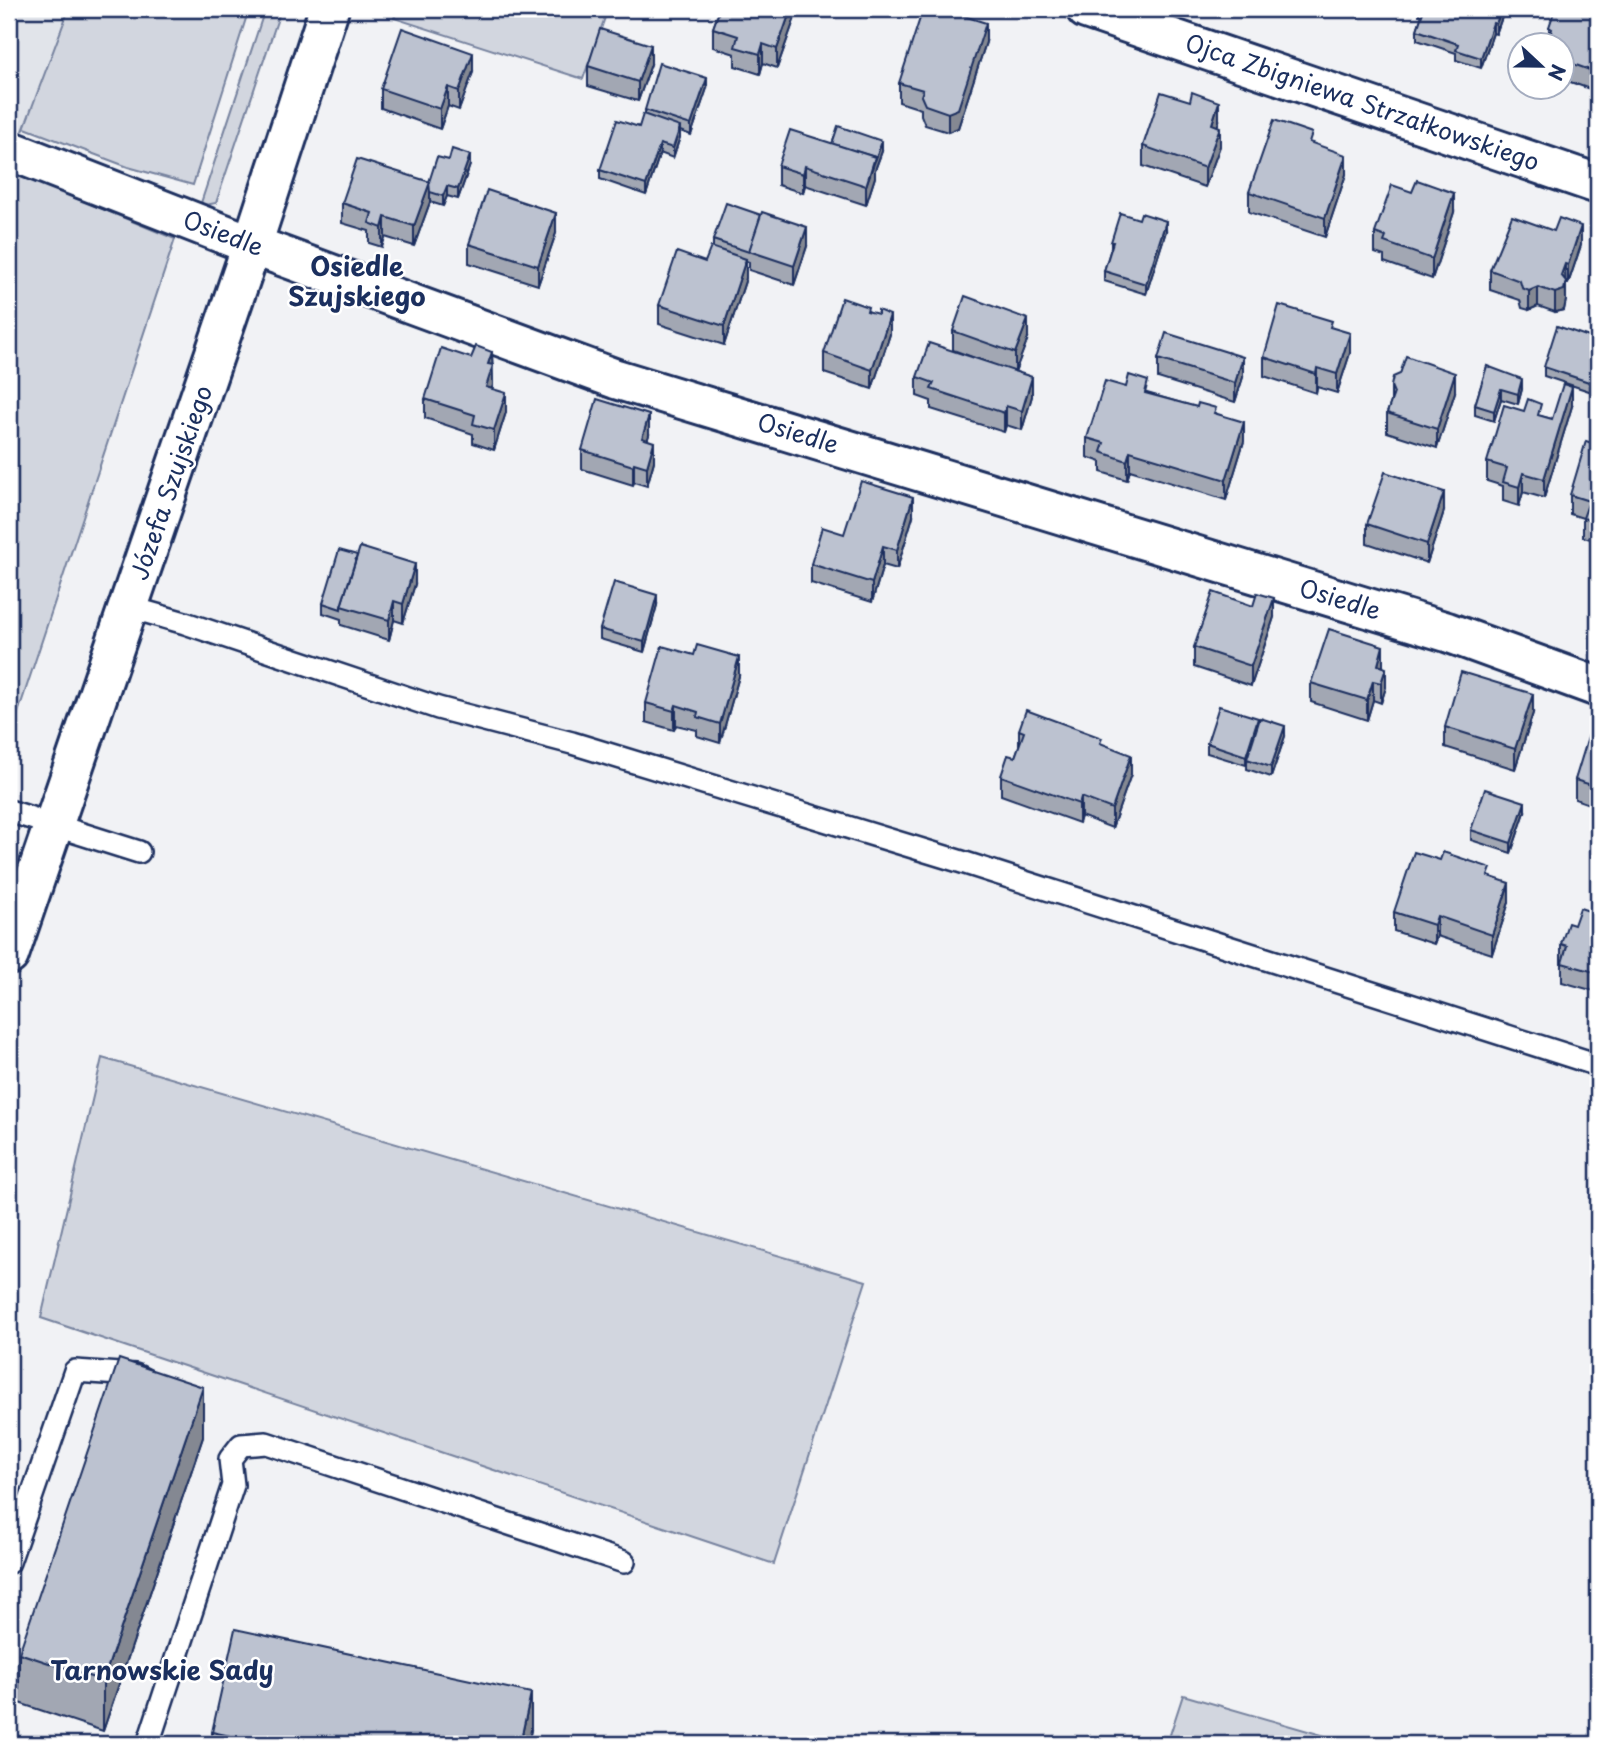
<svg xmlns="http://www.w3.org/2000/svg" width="1607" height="1753" font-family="'Playpen Sans',sans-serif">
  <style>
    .built { fill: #e1e4ea }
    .green { fill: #d2d6df; stroke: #76829e; stroke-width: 2 }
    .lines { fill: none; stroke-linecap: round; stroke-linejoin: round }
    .service-casing { stroke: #1b2f5e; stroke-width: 26 }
    .minor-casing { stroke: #1b2f5e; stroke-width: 44 }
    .tertiary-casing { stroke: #1b2f5e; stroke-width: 44 }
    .service { stroke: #fff; stroke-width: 21 }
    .minor { stroke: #fff; stroke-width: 38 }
    .tertiary { stroke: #fff; stroke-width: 38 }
    .wall { fill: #a2a7b3; stroke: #1b2f5e; stroke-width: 2 }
    .shaded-wall { fill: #848892; stroke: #1b2f5e; stroke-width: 2 }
    .building { fill: #bcc2d0; stroke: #1b2f5e; stroke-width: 2 }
    .labels { text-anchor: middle; stroke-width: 5; stroke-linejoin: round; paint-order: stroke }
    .street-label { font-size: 24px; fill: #1b2f5e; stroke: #fff }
    .neighbourhood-label { font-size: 26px; font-weight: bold; fill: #1b2f5e; stroke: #fff }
  </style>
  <rect width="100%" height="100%" fill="#f1f2f5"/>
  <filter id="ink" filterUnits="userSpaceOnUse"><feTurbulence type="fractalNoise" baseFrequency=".0143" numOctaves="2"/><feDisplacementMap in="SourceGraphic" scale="14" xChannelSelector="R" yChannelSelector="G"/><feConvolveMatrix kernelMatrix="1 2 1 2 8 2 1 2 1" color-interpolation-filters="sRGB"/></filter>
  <g filter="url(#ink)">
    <polygon class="built" points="9,9 186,9 24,128 23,131 9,125"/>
    <g class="green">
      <polygon points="69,9 249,9 193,185 128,167 25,128 23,131"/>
      <polygon points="265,9 281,9 216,203 200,206"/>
      <polygon points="398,9 608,9 583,79 394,18"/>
      <polygon points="9,170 175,239 9,740"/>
      <polygon points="102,1058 866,1281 774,1564 41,1318"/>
      <polygon points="1183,1695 1353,1744 1167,1744"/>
    </g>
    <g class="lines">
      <defs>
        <g id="service">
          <polyline points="129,607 185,623 438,708 572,743 962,862 1598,1065"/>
          <polyline points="9,811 139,852"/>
          <polyline points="9,1562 75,1371 135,1375 143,1379"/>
          <polyline points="148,1744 233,1485 230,1459 241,1445 266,1443 624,1562"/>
        </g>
        <g id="minor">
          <polyline points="1086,9 1598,184"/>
          <polyline points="9,150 252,245 616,379 1447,632 1598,687"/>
        </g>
        <polyline id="tertiary" points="9,955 252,245 329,9"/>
      </defs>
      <use href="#service" class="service-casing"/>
      <use href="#minor" class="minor-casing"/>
      <use href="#tertiary" class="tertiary-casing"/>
      <use href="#service" class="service"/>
      <use href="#minor" class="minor"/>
      <use href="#tertiary" class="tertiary"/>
    </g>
    <g class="wall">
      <polygon points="720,9 798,9 777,68 763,63 760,74 735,66 735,54 713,47 713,28"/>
      <polygon points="1419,9 1502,9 1502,17 1496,34 1493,33 1481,68 1456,60 1456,53 1417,40 1417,30 1422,15 1419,15"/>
      <polygon points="1598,9 1598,92 1562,79 1562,46 1549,40 1549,27"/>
      <polygon points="986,42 958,128 948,132 925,125 921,115 921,109 899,102 899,83"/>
      <polygon points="651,64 638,101 588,86 588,66"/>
      <polygon points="473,72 459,110 448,106 440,129 381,108 381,89"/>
      <polygon points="707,88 691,135 680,131 680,137 673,158 660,153 646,195 600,179 600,170 639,127 645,115 645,110"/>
      <polygon points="1219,121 1217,126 1220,146 1205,187 1143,166 1143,146"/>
      <polygon points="1312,143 1346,174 1325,237 1249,212 1249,192"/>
      <polygon points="832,144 882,151 875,170 875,177 866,205 805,185 803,193 778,185 778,166"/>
      <polygon points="449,160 470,165 458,199 447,196 443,206 430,202 414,246 385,237 382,247 369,243 369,231 342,223 342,203 429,182"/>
      <polygon points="1454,212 1432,279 1384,262 1384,256 1375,253 1375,233"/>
      <polygon points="1166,231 1146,294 1104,281 1104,271 1111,248 1111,242"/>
      <polygon points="1554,231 1581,245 1568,284 1566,284 1566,300 1564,310 1555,312 1538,306 1529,310 1522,308 1520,300 1490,290 1490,270"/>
      <polygon points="556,233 538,285 469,263 469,244"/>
      <polygon points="713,240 807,246 794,285 749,270 749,262 746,261 746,278 724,345 659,324 659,305 705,262 713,248"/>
      <polygon points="868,311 890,334 872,389 824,373 824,353"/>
      <polygon points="1332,328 1350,353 1337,393 1317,387 1316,393 1264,376 1264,357"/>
      <polygon points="953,331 1028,338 1015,371 1032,396 1022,430 1006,425 1004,432 931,409 931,401 917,396 917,377 989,363 953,350"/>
      <polygon points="1598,340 1598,394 1544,376 1544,367"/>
      <polygon points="492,352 493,385 491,389 506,412 494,450 473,443 473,434 425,418 425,399 471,358"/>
      <polygon points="1158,359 1243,377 1235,402 1158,378"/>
      <polygon points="1487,366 1522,389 1518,404 1501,399 1494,421 1475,415 1475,405"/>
      <polygon points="1391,386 1455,392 1437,448 1387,432 1387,413 1391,402"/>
      <polygon points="1126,387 1216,413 1244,441 1226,500 1130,470 1127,480 1101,472 1101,462 1087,457 1087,438"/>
      <polygon points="1572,406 1544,498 1523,492 1519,506 1503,501 1503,486 1487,481 1487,462 1541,416 1552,419"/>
      <polygon points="649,435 647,440 654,461 647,486 634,482 633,485 582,469 582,450"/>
      <polygon points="1598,445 1598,541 1583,537 1583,518 1570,514 1570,495"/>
      <polygon points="1444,511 1427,563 1367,543 1367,524"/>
      <polygon points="913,516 897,569 883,565 872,602 811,583 811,564 844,534"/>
      <polygon points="415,584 403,623 394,620 389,640 341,625 341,619 323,613 323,603"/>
      <polygon points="657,605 644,652 600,639 600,629"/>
      <polygon points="1253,606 1274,617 1251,686 1194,667 1194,647"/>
      <polygon points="1383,665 1386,687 1381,703 1373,700 1367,720 1311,702 1311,683"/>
      <polygon points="739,676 720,743 697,736 697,730 676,725 674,730 646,722 646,703"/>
      <polygon points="1533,713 1515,769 1445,747 1445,727"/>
      <polygon points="1598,723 1598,807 1575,799 1575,780"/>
      <polygon points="1258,727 1285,736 1271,777 1247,769 1247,761 1246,765 1207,753 1207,743"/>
      <polygon points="1019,730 1102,744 1131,774 1112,828 1081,816 1079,823 1001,795 1001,776 1015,757 1019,746"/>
      <polygon points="1525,812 1511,853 1471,840 1471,830"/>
      <polygon points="1598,856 1598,880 1597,879 1597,860"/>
      <polygon points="1491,877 1509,902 1492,954 1437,936 1434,944 1394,931 1394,912"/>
      <polygon points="1598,914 1598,992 1562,982 1562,963 1561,963 1561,944 1574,925"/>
      <polygon points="203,1437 103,1731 19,1703 19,1653"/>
      <polygon points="531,1730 528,1744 212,1744 212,1732"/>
    </g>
    <g class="shaded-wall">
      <polygon points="791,9 798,9 777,68 777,49"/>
      <polygon points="1502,9 1502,17 1496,34 1496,24"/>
      <polygon points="986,23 986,42 958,128 948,132 948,113"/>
      <polygon points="1493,23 1493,33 1481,68 1481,58"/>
      <polygon points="15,24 15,44 9,60 9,41"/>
      <polygon points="763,44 763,63 760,74 760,54"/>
      <polygon points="651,45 651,64 638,101 638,82"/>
      <polygon points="473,53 473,72 459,110 459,91"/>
      <polygon points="707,78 707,88 691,135 691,125"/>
      <polygon points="448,87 448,106 440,129 440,109"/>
      <polygon points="1219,102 1219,121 1212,143 1212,124"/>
      <polygon points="680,127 680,137 673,158 673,148"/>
      <polygon points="1220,127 1220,146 1205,187 1205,168"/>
      <polygon points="882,141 882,151 875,170 875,177 866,205 866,186"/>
      <polygon points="660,144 660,153 646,195 646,185"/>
      <polygon points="470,155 470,165 458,199 458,189"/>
      <polygon points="1346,155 1346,174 1325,237 1325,218"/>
      <polygon points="805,166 805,185 803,193 803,174"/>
      <polygon points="430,182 430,202 414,246 414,226"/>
      <polygon points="447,186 447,196 443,206 443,196"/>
      <polygon points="1454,193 1454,212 1432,279 1432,259"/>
      <polygon points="556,213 556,233 538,285 538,266"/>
      <polygon points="385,217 385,237 382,247 382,228"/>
      <polygon points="1166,221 1166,231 1146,294 1146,284"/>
      <polygon points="1581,226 1581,245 1568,284 1568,265"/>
      <polygon points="807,227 807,246 794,285 794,266"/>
      <polygon points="746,259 746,278 724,345 724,326"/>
      <polygon points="1565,264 1566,300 1564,310 1555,312 1555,293"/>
      <polygon points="1538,287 1538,306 1529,310 1529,291"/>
      <polygon points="890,315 890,334 872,389 872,370"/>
      <polygon points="1028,319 1028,338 1015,372 1015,353"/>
      <polygon points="1350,333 1350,353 1337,393 1337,374"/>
      <polygon points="492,352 493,385 486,406 486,387 488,364"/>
      <polygon points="1243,357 1243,377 1235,402 1235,383"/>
      <polygon points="1317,368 1317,387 1316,393 1316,374"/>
      <polygon points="1455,373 1455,392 1437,448 1437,429"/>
      <polygon points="1032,377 1032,396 1022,430 1022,411"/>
      <polygon points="1522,379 1522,389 1518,404 1518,394"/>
      <polygon points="1572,387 1572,406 1544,498 1544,479"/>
      <polygon points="1501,389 1501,399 1494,421 1494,411"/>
      <polygon points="506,393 506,412 494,450 494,430"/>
      <polygon points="1006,406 1006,425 1004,432 1004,413"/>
      <polygon points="649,415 649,435 642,457 642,438"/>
      <polygon points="1244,422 1244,441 1226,500 1226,480"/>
      <polygon points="654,442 654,461 647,486 647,467"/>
      <polygon points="1130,451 1130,470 1127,480 1127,461"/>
      <polygon points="634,463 634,482 633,485 633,466"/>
      <polygon points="1523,473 1523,492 1519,506 1519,487"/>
      <polygon points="1444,492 1444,511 1427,563 1427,544"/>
      <polygon points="913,497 913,516 897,569 897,550"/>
      <polygon points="883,546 883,565 872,602 872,583"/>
      <polygon points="415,564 415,584 403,623 403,604"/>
      <polygon points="657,595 657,605 644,652 644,642"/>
      <polygon points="1274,598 1274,617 1251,686 1251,666"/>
      <polygon points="394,601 394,620 389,640 389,620"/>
      <polygon points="1383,646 1383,665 1378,684 1378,665"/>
      <polygon points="739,657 739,676 720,743 720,724"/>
      <polygon points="1386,668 1386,687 1381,703 1381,683"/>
      <polygon points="1373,681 1373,700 1367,720 1367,700"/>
      <polygon points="1533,694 1533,713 1515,769 1515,749"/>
      <polygon points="676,705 676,725 674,730 674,711"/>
      <polygon points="1258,718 1258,727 1246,765 1246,756"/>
      <polygon points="1285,726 1285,736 1271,777 1271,767"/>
      <polygon points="1131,755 1131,774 1112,828 1112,809"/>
      <polygon points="1081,797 1081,816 1079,823 1079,804"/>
      <polygon points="1525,802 1525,812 1511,853 1511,843"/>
      <polygon points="1509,883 1509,902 1492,954 1492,935"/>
      <polygon points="1437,916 1437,936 1434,944 1434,925"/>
      <polygon points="203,1387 203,1437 103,1731 103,1681"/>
      <polygon points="531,1693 531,1730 528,1744 520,1744"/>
    </g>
    <g class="building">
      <polygon points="720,9 791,9 777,49 763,44 760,54 735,47 738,36 713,28"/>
      <polygon points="923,9 942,9 986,23 958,109 948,113 925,105 921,96 923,90 899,83"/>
      <polygon points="1424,9 1501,9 1496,24 1493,23 1481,58 1456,50 1458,44 1417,30"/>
      <polygon points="1555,9 1598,9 1598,73 1562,60 1562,46 1547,46 1552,29 1549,27"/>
      <polygon points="9,22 15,24 9,41"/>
      <polygon points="402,28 473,53 459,91 448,87 440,109 381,89"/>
      <polygon points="600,29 651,45 638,82 588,66"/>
      <polygon points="659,63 707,78 691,125 645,110"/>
      <polygon points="1161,92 1190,101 1192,92 1219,102 1212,124 1220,127 1205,168 1143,146"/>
      <polygon points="643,114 680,127 673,148 660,144 646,185 600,170 617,120 639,127"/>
      <polygon points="1274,120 1312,133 1309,142 1346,155 1325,218 1249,192"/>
      <polygon points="838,126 882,141 875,161 875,157 832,144"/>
      <polygon points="790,130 875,157 866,186 805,166 803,174 778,166"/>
      <polygon points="452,149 470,155 458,189 447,186 443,196 430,192 429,182 437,157 449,160"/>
      <polygon points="357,159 430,182 414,226 385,217 382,228 369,223 372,213 342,203"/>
      <polygon points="1417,180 1454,193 1432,259 1384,242 1386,237 1375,233 1392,185 1412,192"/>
      <polygon points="487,190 556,213 538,266 469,244"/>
      <polygon points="726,203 761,215 749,252 713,240"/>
      <polygon points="762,212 807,227 794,266 749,251"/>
      <polygon points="1120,213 1139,219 1141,213 1166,221 1146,284 1104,271 1113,242 1111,242"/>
      <polygon points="1512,216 1554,231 1559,218 1581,226 1568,265 1565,264 1561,275 1566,281 1564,290 1555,293 1538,287 1529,291 1522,288 1520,281 1490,270"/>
      <polygon points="711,247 746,259 724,326 659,305 677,252 705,262"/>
      <polygon points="965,296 1028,319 1015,353 953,331"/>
      <polygon points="842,298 868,307 867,311 878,314 878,310 890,315 872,370 824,353"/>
      <polygon points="1279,305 1332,321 1330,327 1350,333 1337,374 1317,368 1316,374 1264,357"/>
      <polygon points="1557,326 1598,340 1598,354 1596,361 1598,362 1598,385 1544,367"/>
      <polygon points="1166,333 1243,357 1235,383 1158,359"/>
      <polygon points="929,343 1032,377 1022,411 1006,406 1004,413 931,389 934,383 917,377"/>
      <polygon points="476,346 492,352 488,364 493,365 486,387 506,393 494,430 473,424 475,415 425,399 441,348 471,358"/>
      <polygon points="1406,356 1455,373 1437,429 1387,413 1394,393 1391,386 1393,377 1400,374"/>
      <polygon points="1487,366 1522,379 1518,394 1501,389 1494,411 1475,405"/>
      <polygon points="1129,375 1148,381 1145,393 1197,407 1198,403 1216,408 1214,413 1244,422 1226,480 1130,451 1127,461 1101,452 1104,443 1087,438 1105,381 1126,387"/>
      <polygon points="1563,384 1572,387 1544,479 1523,473 1519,487 1503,482 1507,468 1487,462 1504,405 1524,411 1528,399 1541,404 1538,415 1552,419"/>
      <polygon points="597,399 649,415 642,438 654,442 647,467 634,463 633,466 582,450"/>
      <polygon points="1586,441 1598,445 1598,522 1583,518 1589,501 1570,495"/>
      <polygon points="1385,472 1444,492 1427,544 1367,524"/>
      <polygon points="861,481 913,497 897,550 883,546 872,583 811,564 822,527 844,534"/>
      <polygon points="360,547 415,564 403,604 394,601 389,620 341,606"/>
      <polygon points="339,550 357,555 341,606 341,609 323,603"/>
      <polygon points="614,582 657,595 644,642 600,629"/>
      <polygon points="1213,592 1253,606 1257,593 1274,598 1251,666 1194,647"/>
      <polygon points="1329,629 1383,646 1378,665 1386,668 1381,683 1373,681 1367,700 1311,683"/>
      <polygon points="697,645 739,657 720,724 697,717 698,712 676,705 674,711 646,703 662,646 694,655"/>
      <polygon points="1461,672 1533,694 1515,749 1445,727"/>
      <polygon points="1219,706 1258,718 1246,756 1207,743"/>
      <polygon points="1026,710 1102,738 1100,743 1131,755 1112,809 1081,797 1079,804 1001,776 1008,755 1015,757 1024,732 1019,730"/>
      <polygon points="1260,718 1285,726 1271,767 1247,759"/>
      <polygon points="1593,721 1598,723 1598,787 1575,780"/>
      <polygon points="1485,789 1525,802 1511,843 1471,830"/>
      <polygon points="1414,852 1440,860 1443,852 1491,868 1488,876 1509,883 1492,935 1437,916 1434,925 1394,912"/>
      <polygon points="1580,908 1598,914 1598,973 1562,963 1567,946 1561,944 1568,923 1574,925"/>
      <polygon points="119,1359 203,1387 103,1681 19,1653"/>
      <polygon points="235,1629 531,1693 520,1744 267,1744 212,1732"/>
    </g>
  </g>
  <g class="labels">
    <g class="street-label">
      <text transform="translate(1362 103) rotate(19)" y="8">Ojca Zbigniewa Strzałkowskiego</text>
      <text transform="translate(223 234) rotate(21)" y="8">Osiedle</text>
      <text transform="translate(798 434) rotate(17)" y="8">Osiedle</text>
      <text transform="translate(172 483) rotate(-71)" y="8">Józefa Szujskiego</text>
      <text transform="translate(1340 600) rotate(17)" y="8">Osiedle</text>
    </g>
    <g class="neighbourhood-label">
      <text x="357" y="276">Osiedle<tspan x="357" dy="30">Szujskiego</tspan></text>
      <text x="162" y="1680">Tarnowskie Sady</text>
    </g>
  </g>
  <rect width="1607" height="1753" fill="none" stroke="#fff" stroke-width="35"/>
  <rect x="18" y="18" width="1572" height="1718" fill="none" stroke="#1b2f5e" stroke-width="2.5" filter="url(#ink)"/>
  <g transform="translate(1541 66) rotate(112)"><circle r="33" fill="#ffffff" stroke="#a4acbf" stroke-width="2"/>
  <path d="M0-5L12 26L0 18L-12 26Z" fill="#1b2f5e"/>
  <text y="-10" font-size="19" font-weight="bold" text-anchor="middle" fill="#1b2f5e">N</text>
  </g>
</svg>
